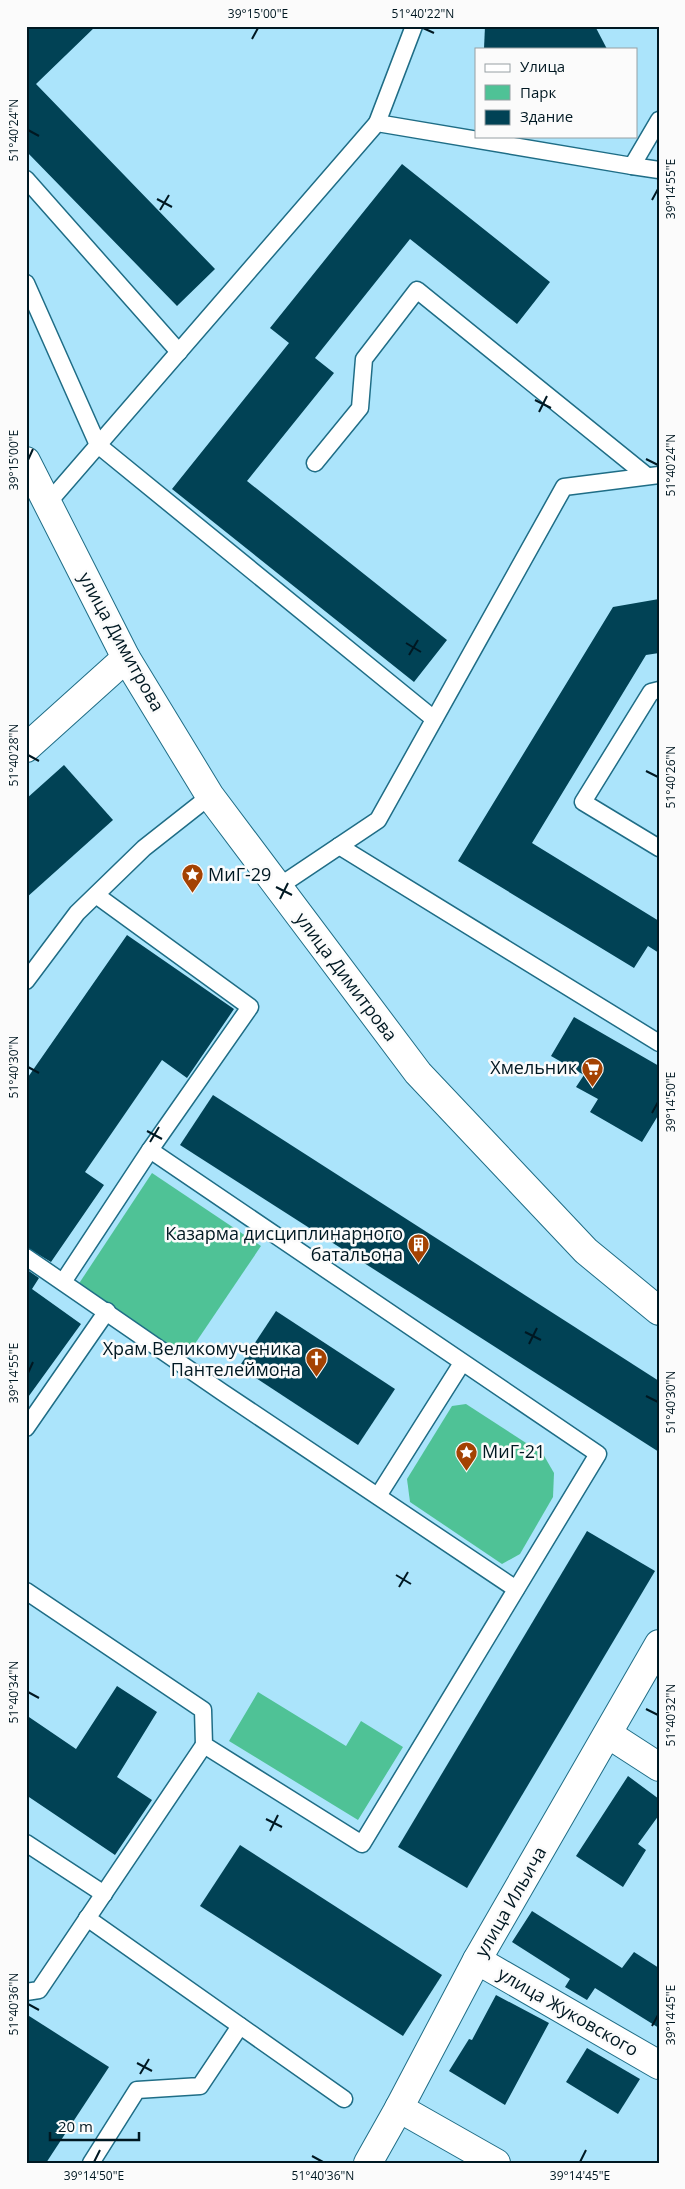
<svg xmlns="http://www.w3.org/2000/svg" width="685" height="2189" font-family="'Open Sans',sans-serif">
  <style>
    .green { fill: #4fc296 }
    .building { fill: #014255 }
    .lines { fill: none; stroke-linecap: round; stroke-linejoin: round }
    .service-casing { stroke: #1f6d86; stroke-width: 19 }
    .minor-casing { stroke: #1f6d86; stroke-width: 30 }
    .tertiary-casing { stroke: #1f6d86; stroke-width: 30 }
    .service { stroke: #fff; stroke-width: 16 }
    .minor { stroke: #fff; stroke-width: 28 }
    .tertiary { stroke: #fff; stroke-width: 28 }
    .ticks { fill: none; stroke: #001822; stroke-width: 2 }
    .labels { text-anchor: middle; stroke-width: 5; stroke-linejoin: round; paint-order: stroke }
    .street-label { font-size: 18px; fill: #001822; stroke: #fbfbfb }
    .poi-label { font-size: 18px; fill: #001822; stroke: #fbfbfb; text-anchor: end }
    .neatline { fill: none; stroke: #001822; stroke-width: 2 }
    .ticks-label { font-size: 12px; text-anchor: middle; fill: #001822 }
  </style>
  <rect width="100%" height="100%" fill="#abe4fb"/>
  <g class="green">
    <polygon points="152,1173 261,1246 186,1357 78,1285"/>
    <polygon points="466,1404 543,1454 554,1473 553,1497 520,1554 502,1564 410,1502 407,1479 452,1406"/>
    <polygon points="258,1692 346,1746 361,1721 403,1747 358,1820 229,1741"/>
  </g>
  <g class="building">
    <polygon points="26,26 96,26 36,84 215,269 177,306 26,151"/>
    <polygon points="485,26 595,26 607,49 484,49"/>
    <polygon points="402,164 550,282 517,324 410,239 315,358 334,373 247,481 447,640 414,682 172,489 289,343 270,328"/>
    <polygon points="659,599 659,653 646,655 532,843 659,921 659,953 648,946 634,968 458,861 613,607"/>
    <polygon points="64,765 113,820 26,898 26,799"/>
    <polygon points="127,935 234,1009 187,1078 162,1060 85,1172 104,1185 51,1262 26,1247 26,1080"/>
    <polygon points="574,1017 659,1066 659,1114 642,1142 590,1112 598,1099 576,1087 584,1075 551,1056"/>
    <polygon points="213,1095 659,1381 659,1452 180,1145"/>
    <polygon points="26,1269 39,1278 32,1289 81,1324 26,1400"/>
    <polygon points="276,1311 395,1389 358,1445 239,1367"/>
    <polygon points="587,1531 655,1571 467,1888 398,1847"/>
    <polygon points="117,1686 157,1712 117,1777 152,1800 115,1855 26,1795 26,1715 76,1749"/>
    <polygon points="628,1776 659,1799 659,1815 638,1844 646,1850 623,1887 576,1856"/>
    <polygon points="240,1845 442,1975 403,2036 200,1906"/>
    <polygon points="532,1911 622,1968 634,1952 659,1968 659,2028 595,1988 587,2000 565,1987 570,1979 512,1942"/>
    <polygon points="496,1995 549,2023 505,2105 449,2071 469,2039 472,2040"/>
    <polygon points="26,2014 109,2067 46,2163 26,2163"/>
    <polygon points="587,2048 640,2079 618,2114 566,2082"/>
  </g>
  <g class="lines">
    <defs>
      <g id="service">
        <polyline points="377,123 414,26"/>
        <polyline points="632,166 659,170"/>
        <polyline points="26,179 179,352"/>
        <polyline points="26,283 98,445 434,719"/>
        <polyline points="315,463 360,408 364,359 417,290 647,476"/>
        <polyline points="47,504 377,123 632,166 659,120"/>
        <polyline points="659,690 651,692 583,802 659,848"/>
        <polyline points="339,846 659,1043"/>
        <polyline points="278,887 378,820 564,487 659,475"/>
        <polyline points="26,981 77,913 144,848 210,796"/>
        <polyline points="26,1257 222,1392 516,1589"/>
        <polyline points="63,1282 150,1150"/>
        <polyline points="26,1428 107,1311"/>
        <polyline points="378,1496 462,1363"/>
        <polyline points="26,1591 203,1710 204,1745 362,1844 598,1454 150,1150 250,1007 96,895"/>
        <polyline points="26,1843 104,1894"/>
        <polyline points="87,1918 344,2099"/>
        <polyline points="26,1992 39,1990 204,1745"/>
        <polyline points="91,2163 137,2090 200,2086 240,2026"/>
      </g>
      <g id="minor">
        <polyline points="126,658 210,796 418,1073 586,1251 659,1311"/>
        <polyline points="608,1734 659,1767"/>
        <polyline points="477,1960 659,2065"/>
        <polyline points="399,2108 496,2163"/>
        <polyline points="368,2163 399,2108 477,1960 659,1644"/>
      </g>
      <polyline id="tertiary" points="26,461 126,658 26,748"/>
    </defs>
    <use href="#service" class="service-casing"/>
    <use href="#minor" class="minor-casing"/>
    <use href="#tertiary" class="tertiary-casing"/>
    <use href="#service" class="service"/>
    <use href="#minor" class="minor"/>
    <use href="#tertiary" class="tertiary"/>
  </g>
  <path class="ticks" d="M423,28L434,33M252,39L258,28M28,130L39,136M157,199L172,207M652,200L658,189M160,210L169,195M535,400L551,408M539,412L547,396M646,459L658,465M28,460L33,449M406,643L421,652M409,655L418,640M28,755L39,761M646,771L658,777M276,887L292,895M280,899L288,883M28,1067L39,1073M652,1113L658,1102M147,1131L162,1139M150,1142L159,1127M525,1332L541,1340M529,1344L537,1328M28,1373L33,1362M646,1396L658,1402M396,1575L411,1584M399,1587L408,1572M28,1692L39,1698M646,1709L658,1715M266,1819L282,1827M270,1831L278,1815M28,2004L39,2010M652,2026L658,2015M137,2063L152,2071M140,2074L149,2059M312,2156L323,2162M94,2162L100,2150M580,2162L586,2150"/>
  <defs>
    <symbol id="sight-pin" viewBox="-11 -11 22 30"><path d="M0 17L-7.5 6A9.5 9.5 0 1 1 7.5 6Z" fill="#a44202" stroke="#fbfbfb"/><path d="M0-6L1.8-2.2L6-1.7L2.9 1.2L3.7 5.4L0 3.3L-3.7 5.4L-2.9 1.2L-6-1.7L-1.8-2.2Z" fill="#fff"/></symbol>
    <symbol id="supermarket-pin" viewBox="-11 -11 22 30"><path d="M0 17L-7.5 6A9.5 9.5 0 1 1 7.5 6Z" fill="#a44202" stroke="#fbfbfb"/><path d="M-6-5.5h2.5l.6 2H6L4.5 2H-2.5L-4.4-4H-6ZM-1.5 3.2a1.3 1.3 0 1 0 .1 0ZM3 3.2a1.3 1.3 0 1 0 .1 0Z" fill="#fff"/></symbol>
    <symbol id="building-pin" viewBox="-11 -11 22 30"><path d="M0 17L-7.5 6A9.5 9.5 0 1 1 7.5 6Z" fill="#a44202" stroke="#fbfbfb"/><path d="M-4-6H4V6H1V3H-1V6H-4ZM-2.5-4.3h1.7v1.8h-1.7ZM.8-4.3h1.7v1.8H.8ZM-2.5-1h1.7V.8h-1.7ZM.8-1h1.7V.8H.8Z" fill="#fff"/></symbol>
    <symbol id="church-pin" viewBox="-11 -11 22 30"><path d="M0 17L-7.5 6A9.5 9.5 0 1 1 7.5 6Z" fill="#a44202" stroke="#fbfbfb"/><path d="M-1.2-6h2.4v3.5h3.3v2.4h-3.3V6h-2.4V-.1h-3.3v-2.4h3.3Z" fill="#fff"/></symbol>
  </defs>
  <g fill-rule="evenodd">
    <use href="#sight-pin" x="180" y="862" width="25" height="34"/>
    <use href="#supermarket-pin" x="580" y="1056" width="25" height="34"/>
    <use href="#building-pin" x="406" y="1232" width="25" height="34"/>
    <use href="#church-pin" x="304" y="1346" width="25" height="34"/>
    <use href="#sight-pin" x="454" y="1440" width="25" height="34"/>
  </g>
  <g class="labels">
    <g class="street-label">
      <text transform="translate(121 642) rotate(61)" y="6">улица Димитрова</text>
      <text transform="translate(346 977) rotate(53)" y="6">улица Димитрова</text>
      <text transform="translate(511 1902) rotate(-60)" y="6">улица Ильича</text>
      <text transform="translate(568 2012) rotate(30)" y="6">улица Жуковского</text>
    </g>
    <g class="poi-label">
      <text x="208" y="881" text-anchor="start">МиГ-29</text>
      <text x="577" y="1074">Хмельник</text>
      <text x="403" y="1240">Казарма дисциплинарного<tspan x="403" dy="21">батальона</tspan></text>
      <text x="301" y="1355">Храм Великомученика<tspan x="301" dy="21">Пантелеймона</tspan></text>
      <text x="482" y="1458" text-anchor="start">МиГ-21</text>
    </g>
  </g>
  <rect width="685" height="2189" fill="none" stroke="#fbfbfb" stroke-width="55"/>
  <rect x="475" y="48" width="162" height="90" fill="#fbfbfb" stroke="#97a0a4"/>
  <rect x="485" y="64" width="25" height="8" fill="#ffffff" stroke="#97a0a4"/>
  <text x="520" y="72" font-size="15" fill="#001822">Улица</text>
  <rect x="485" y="85" width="25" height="15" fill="#4fc296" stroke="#97a0a4"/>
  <text x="520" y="98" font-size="15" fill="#001822">Парк</text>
  <rect x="485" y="110" width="25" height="15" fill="#014255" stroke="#97a0a4"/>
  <text x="520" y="122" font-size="15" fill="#001822">Здание</text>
  <path d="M50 2132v8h89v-8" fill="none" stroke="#001822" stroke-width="2.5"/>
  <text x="58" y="2132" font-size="15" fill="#001822" stroke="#fbfbfb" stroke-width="4" paint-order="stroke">20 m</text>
  <rect x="28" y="28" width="630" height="2134" class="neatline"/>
  <g class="ticks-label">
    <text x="258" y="18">39°15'00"E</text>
    <text x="423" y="18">51°40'22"N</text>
    <text transform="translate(14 130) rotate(-90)" y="4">51°40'24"N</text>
    <text transform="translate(671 189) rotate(-90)" y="4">39°14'55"E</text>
    <text transform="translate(14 460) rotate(-90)" y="4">39°15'00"E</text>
    <text transform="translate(671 465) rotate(-90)" y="4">51°40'24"N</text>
    <text transform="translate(14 755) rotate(-90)" y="4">51°40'28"N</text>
    <text transform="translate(671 777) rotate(-90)" y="4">51°40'26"N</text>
    <text transform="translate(14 1067) rotate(-90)" y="4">51°40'30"N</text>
    <text transform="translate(671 1102) rotate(-90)" y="4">39°14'50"E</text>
    <text transform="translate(14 1373) rotate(-90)" y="4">39°14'55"E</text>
    <text transform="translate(671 1402) rotate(-90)" y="4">51°40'30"N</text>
    <text transform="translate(14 1692) rotate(-90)" y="4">51°40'34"N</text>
    <text transform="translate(671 1715) rotate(-90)" y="4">51°40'32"N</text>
    <text transform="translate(14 2004) rotate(-90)" y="4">51°40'36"N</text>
    <text transform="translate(671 2015) rotate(-90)" y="4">39°14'45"E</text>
    <text x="94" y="2180">39°14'50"E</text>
    <text x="323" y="2180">51°40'36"N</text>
    <text x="580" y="2180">39°14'45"E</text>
  </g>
</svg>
